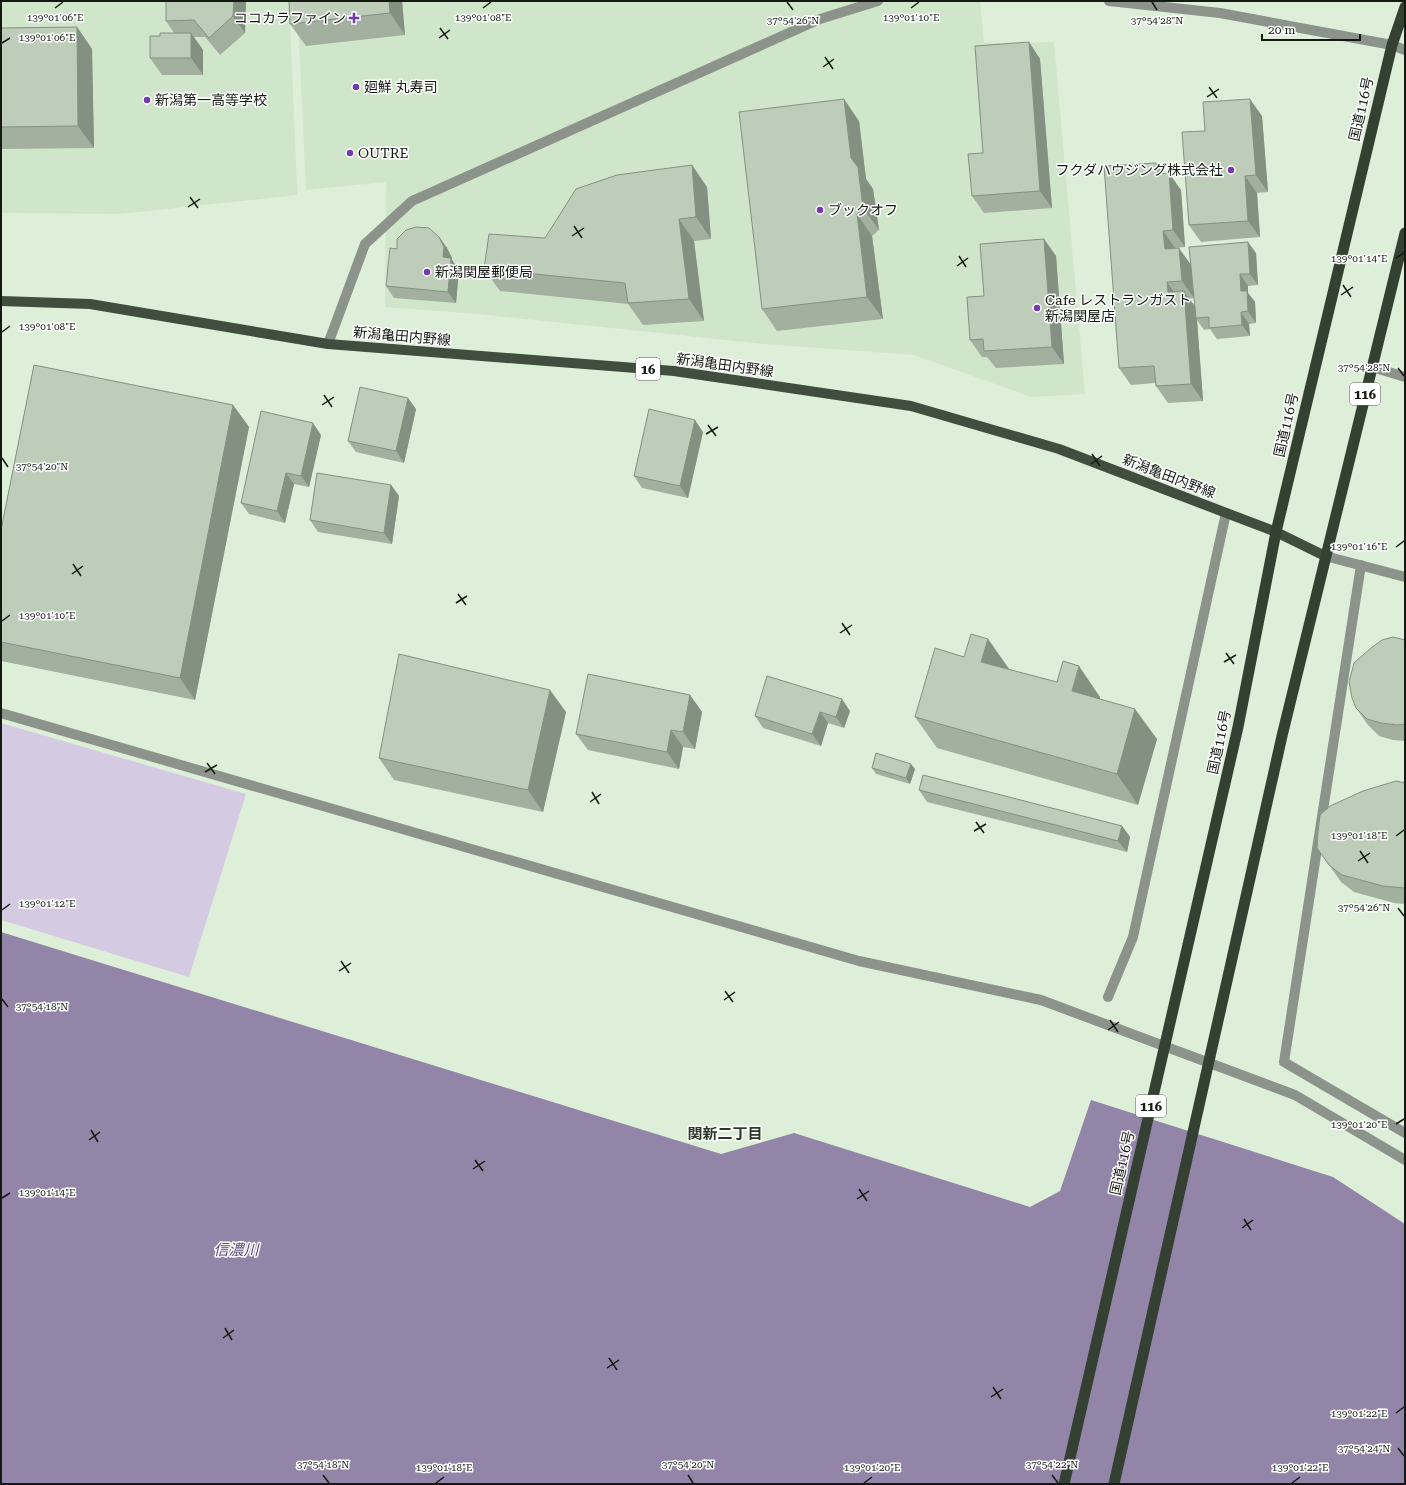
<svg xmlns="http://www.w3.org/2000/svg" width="1406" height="1485" font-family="'Roboto Serif','Noto Sans JP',serif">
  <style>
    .built { fill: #d0e6ca }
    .green { fill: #d4cbe3 }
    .water { fill: #9285a7 }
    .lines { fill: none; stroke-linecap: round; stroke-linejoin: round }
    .minor { stroke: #8c938a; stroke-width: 10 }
    .tertiary { stroke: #8c938a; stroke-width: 10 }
    .primary { stroke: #414d3e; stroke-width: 10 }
    .trunk { stroke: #344132; stroke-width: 11 }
    .wall { fill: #a3b09f; fill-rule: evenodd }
    .shaded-wall { fill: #849082 }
    .building { fill: #bdcdb9; stroke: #849082 }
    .ticks { fill: none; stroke: #141912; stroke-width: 1.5 }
    .poi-dot { fill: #7339af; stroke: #fff; stroke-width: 1.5 }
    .labels { text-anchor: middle; stroke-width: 3; stroke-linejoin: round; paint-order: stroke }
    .shield { fill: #fff; stroke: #5a5e59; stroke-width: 1 }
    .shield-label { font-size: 13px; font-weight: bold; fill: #141912 }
    .poi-label { font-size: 14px; fill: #141912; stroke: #fff; text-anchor: start }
    .street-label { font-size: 14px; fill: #141912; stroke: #fff }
    .neighbourhood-label { font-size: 15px; font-weight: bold; fill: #2c3928; stroke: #fff }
    .water-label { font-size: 15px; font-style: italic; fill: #5c4778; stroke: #fff }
    .ticks-label { font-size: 10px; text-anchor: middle; fill: #141912; stroke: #fff; stroke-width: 3; stroke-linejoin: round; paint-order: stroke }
  </style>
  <rect width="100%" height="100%" fill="#deefd9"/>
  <g class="built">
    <polygon points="1,1 289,1 297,185 298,195 119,214 1,213"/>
    <polygon points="297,1 980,1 984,43 1054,42 1085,394 1031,397 914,355 765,344 477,314 385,307 386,182 306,190"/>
  </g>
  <polygon class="green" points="1,723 246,794 189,977 1,920"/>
  <polygon class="water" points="1,932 721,1154 794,1133 1030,1207 1060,1191 1091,1100 1333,1177 1405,1224 1405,1484 1,1484"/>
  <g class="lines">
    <g class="minor">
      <polyline points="1372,367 1405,377"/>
      <polyline points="1361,565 1284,1062 1405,1133"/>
      <polyline points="1108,997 1133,937 1226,513"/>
    </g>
    <g class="tertiary">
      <polyline points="1109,1 1220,13 1392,45 1405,50"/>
      <polyline points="328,344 365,244 412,201 820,19 878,1"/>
      <polyline points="1325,556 1405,577"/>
      <polyline points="1,713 859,961 1041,1000 1295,1095 1405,1160"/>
    </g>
    <polyline class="primary" points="1,301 90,304 328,344 674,371 911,406 1059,449 1276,532 1325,556"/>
    <g class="trunk">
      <polyline points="1064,1484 1238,727 1276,532 1392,45 1405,7"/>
      <polyline points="1114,1484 1282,736 1405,233"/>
    </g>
  </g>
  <g class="wall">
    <polygon points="166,1 246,1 245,33 220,55 205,37 194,37 203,50 203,75 162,75 150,58 160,36 174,33 166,21"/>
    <polygon points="289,1 402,1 405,35 306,46 290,24"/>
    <polygon points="77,27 92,49 94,148 1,149 1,28"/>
    <polygon points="1029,42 1040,59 1052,208 984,213 972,196 983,153"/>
    <polygon points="1262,116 1268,192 1257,193 1260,237 1201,242 1189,225 1205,131"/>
    <polygon points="859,121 866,179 873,189 879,230 872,236 883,319 777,331 762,309"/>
    <path d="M1164,174L1181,190L1185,247L1175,248L1191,264L1256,253L1258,285L1248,286V293L1255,302L1256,323L1249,324L1250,336L1217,339L1210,329L1204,330L1197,320L1203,401L1168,403L1156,386L1155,383L1131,385L1119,368ZM1194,298L1195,306L1189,299Z"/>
    <polygon points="707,187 711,239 694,241 704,321 643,325 628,304 500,291 484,269 545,238"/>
    <polygon points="439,237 447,248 452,258 452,260 459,270 456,303 394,298 386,286 397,249"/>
    <polygon points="1044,239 1056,256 1064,364 996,368 987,357 982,357 970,340 984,296"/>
    <polygon points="233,405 249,427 195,700 1,661 1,530"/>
    <polygon points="416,409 404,463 356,452 348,441"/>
    <polygon points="703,432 688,498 642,488 634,476"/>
    <polygon points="321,435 309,487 294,484 285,523 249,514 241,503"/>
    <polygon points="391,485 399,496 392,544 318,532 310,520"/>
    <polygon points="988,639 1009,669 1100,697 1100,699 1157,739 1138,805 937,748 915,717 964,657"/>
    <polygon points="1405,640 1405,741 1393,740 1379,736 1368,725 1356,708"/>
    <polygon points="767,676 850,711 844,728 828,723 821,746 763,728 755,716"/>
    <polygon points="690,695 702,712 695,749 683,747 679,769 588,750 576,734"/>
    <polygon points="566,712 543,812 394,780 379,758"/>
    <polygon points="872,768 915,769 910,784 876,774"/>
    <polygon points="1405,783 1405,904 1394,903 1354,892 1341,882 1317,848"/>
    <polygon points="919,790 1122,826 1130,837 1127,852 927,802"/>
  </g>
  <g class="shaded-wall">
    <polygon points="234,1 246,1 245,33 233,16"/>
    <polygon points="389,1 402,1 405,35 390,13"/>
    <polygon points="77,27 92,49 94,148 78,126"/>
    <polygon points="191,33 203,50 203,75 191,58"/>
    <polygon points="1029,42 1040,59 1052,208 1040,191"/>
    <polygon points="844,99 859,121 866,179 873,189 879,230 863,208 851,158"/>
    <polygon points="1250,99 1262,116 1268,192 1256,175"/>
    <polygon points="1156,163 1168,180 1158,174"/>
    <polygon points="692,165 707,187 711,239 696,217"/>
    <polygon points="1169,173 1181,190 1185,247 1173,230"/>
    <polygon points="1245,176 1257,193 1260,237 1248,221"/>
    <polygon points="857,214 872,236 883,319 867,297"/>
    <polygon points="679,219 694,241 704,321 689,299"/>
    <polygon points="1163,231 1175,248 1176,266 1165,249"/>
    <polygon points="439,237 447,248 452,258 452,260 459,270 456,303 448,292 443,257"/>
    <polygon points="1044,239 1056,256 1064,364 1052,347"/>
    <polygon points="1248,242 1256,253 1258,285 1250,274"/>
    <polygon points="1179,248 1191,265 1194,298 1182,281"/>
    <polygon points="1240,274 1248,286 1248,293 1255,302 1256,323 1248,311 1241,291"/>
    <polygon points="1167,282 1179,299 1168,292"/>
    <polygon points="1184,291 1196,308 1196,318 1197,320 1203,401 1191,384"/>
    <polygon points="1241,312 1249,324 1250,336 1242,325"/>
    <polygon points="408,398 416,409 404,463 396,451"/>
    <polygon points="233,405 249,427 195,700 180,678"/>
    <polygon points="695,420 703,432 688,498 680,486"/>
    <polygon points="313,423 321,435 309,487 301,476"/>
    <polygon points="286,473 294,484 285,523 277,511"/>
    <polygon points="391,485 399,496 392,544 384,533"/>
    <polygon points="988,639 1009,669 981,662"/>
    <polygon points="1079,666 1100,697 1094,722 1072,691"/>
    <polygon points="550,690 566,712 543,812 528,790"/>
    <polygon points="690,695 702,712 695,749 683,732"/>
    <polygon points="842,699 850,711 844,728 836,717"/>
    <polygon points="1135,709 1157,739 1138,805 1117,774"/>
    <polygon points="820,712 828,723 821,746 812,734"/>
    <polygon points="671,730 683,747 679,769 667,752"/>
    <polygon points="911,764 915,769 910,784 906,778"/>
    <polygon points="1122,826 1130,837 1127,852 1118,841"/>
  </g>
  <g class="building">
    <polygon points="166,1 234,1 233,16 209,38 194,20 166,21"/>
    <polygon points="289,1 389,1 390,13 290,24"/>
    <polygon points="77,27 78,126 1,127 1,28"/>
    <polygon points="160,33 191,33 191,58 150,58 150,36 160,36"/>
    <polygon points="1029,42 1040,191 972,196 968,154 983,153 975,46"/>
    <polygon points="844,99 851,158 858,167 863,208 857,214 867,297 762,309 739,112"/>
    <polygon points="1250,99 1256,175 1245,176 1248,221 1189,225 1182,132 1205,131 1203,102"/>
    <polygon points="1156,163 1158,174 1169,173 1173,230 1163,231 1165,249 1179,248 1182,281 1167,282 1168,292 1184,291 1191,384 1156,386 1154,366 1119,368 1104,166"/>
    <polygon points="692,165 696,217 679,219 689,299 628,303 625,283 484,269 489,234 545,238 576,189 617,175"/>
    <polygon points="416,227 429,228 439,237 444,247 443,257 451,258 448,292 386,286 390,248 397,249 397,239 406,230"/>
    <polygon points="1044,239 1052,347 984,351 983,339 970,340 967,297 984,296 980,244"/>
    <polygon points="1248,242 1250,274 1240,274 1241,291 1247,291 1248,311 1241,312 1242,325 1209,328 1209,317 1196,318 1189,247"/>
    <polygon points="34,365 233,405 180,678 1,642 1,530"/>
    <polygon points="360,387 408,398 396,451 348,441"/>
    <polygon points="649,409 695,420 680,486 634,476"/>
    <polygon points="261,411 313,423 301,476 286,473 277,511 241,503"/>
    <polygon points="317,473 391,485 384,533 310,520"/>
    <polygon points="971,634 988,639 981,662 1057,682 1063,661 1079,666 1072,691 1135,709 1117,774 915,717 935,648 964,657"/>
    <polygon points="1393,637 1405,640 1405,724 1397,725 1381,723 1367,719 1356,708 1352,698 1349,682 1354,663 1371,648 1382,640"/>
    <polygon points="399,654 550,690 528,790 379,758"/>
    <polygon points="588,674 690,695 683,732 671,730 667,752 576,734"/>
    <polygon points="767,676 842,699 836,717 820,712 812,734 755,716"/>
    <polygon points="876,753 911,764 906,778 872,768"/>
    <polygon points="923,775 1122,826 1118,841 919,790"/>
    <polygon points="1396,781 1405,783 1405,888 1383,886 1342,875 1329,865 1317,848 1318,831 1320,815 1330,806 1363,791"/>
  </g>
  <path class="ticks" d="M787,2L793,10M1152,2L1157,10M55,8L63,2M483,8L491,2M911,8L919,2M440,28L448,39M439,38L450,30M2,43L10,38M825,57L833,69M823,67L834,59M1209,87L1217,98M1207,97L1219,89M190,197L198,208M188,207L200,199M574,226L582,238M572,236L584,228M959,256L966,267M1396,258L1404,253M957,266L968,258M1343,285L1351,297M1341,295L1353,287M2,332L10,326M1398,368L1404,376M324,395L332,407M322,405L334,397M708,425L716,436M706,434L718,427M1092,454L1100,466M2,458L8,467M1091,464L1102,456M1396,547L1404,541M73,564L81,576M72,574L83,566M458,594L466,605M456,603L467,596M2,621L10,615M842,623L850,635M840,633L852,625M1226,653L1234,664M1224,662L1236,655M207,763L215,774M205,772L217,765M592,792L599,804M590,802L601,794M976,822L984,833M974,831L986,824M1396,836L1404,830M1360,851L1368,863M1358,861L1370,853M1398,908L1404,916M2,910L10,904M341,961L349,973M339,971L351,963M725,991L733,1002M2,999L8,1007M724,1000L735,992M1110,1020L1118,1032M1108,1030L1119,1022M1396,1124L1404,1119M91,1130L98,1142M89,1140L100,1132M475,1160L483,1171M473,1169L485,1161M859,1189L867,1201M2,1198L10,1193M857,1199L869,1191M1244,1219L1251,1230M1242,1228L1253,1220M225,1328L232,1340M223,1338L234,1330M609,1358L617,1370M607,1368L619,1360M993,1387L1001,1399M991,1397L1003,1389M1396,1413L1404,1407M1398,1448L1404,1456M323,1475L329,1483M688,1475L693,1483M1052,1475L1058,1483M436,1483L444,1477M864,1483L872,1477M1292,1483L1300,1477"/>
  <g class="poi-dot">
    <path d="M352 12h4v4h4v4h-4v4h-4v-4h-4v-4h4z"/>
    <circle cx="356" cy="87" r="4"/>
    <circle cx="147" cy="100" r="4"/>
    <circle cx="350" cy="153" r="4"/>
    <circle cx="1231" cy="170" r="4"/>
    <circle cx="820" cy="210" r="4"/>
    <circle cx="427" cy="272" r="4"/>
    <circle cx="1037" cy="308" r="4"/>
  </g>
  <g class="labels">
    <g class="shield">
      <rect x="636" y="358" width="24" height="22" rx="3"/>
      <rect x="1350" y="383" width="30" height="22" rx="3"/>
      <rect x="1136" y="1095" width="30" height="22" rx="3"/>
    </g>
    <g class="shield-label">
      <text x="648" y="374">16</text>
      <text x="1365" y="399">116</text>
      <text x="1151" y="1111">116</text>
    </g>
    <g class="poi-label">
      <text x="346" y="23" text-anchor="end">ココカラファイン</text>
      <text x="364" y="92">廻鮮 丸寿司</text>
      <text x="155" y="105">新潟第一高等学校</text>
      <text x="358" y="158">OUTRE</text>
      <text x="1223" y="175" text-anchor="end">フクダハウジング株式会社</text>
      <text x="828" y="215">ブックオフ</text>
      <text x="435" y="277">新潟関屋郵便局</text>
      <text x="1045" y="305">Cafe レストランガスト<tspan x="1045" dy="16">新潟関屋店</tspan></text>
    </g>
    <g class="street-label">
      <text transform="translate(1361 109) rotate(-77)" y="5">国道116号</text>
      <text transform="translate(402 336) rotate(5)" y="5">新潟亀田内野線</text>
      <text transform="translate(725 365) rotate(8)" y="5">新潟亀田内野線</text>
      <text transform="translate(1286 425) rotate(-77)" y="5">国道116号</text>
      <text transform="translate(1169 476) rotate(21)" y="5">新潟亀田内野線</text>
      <text transform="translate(1219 742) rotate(-78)" y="5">国道116号</text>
      <text transform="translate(1122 1163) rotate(-77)" y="5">国道116号</text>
    </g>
    <g class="neighbourhood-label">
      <text x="725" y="1139">関新二丁目</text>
    </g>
    <g class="water-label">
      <text x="236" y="1255">信濃川</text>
    </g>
  </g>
  <g class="ticks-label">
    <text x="483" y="21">139°01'08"E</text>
    <text x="55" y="21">139°01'06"E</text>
    <text x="911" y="21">139°01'10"E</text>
    <text x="793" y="24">37°54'26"N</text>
    <text x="1157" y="24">37°54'28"N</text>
    <text x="47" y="41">139°01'06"E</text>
    <text x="1359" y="262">139°01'14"E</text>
    <text x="47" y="330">139°01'08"E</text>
    <text x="1364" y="371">37°54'28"N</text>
    <text x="42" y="470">37°54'20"N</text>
    <text x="1359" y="550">139°01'16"E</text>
    <text x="47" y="619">139°01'10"E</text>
    <text x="1359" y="839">139°01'18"E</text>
    <text x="47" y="907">139°01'12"E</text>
    <text x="1364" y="911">37°54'26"N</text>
    <text x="42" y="1010">37°54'18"N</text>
    <text x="1359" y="1128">139°01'20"E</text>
    <text x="47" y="1196">139°01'14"E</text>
    <text x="1359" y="1417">139°01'22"E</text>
    <text x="1364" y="1452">37°54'24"N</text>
    <text x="323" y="1468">37°54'18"N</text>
    <text x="688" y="1468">37°54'20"N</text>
    <text x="1052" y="1468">37°54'22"N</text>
    <text x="444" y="1471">139°01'18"E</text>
    <text x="872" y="1471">139°01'20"E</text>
    <text x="1300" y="1471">139°01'22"E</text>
  </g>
  <rect width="1406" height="1485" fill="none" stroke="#141912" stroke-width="4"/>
  <path d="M1262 34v6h98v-6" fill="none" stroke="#141912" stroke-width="2"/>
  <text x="1268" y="34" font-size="12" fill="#141912" stroke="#ffffff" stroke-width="3" paint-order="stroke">20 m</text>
</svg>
